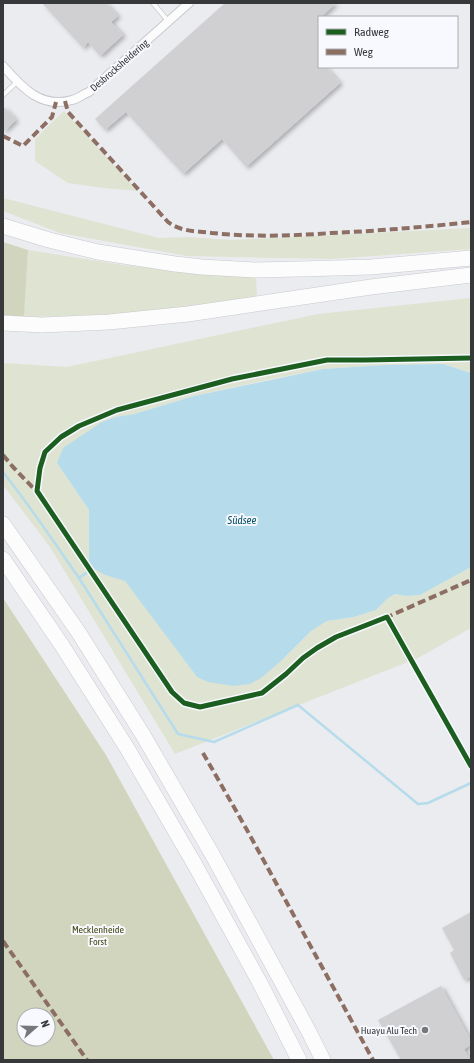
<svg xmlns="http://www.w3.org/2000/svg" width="474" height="1063" font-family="'Asap Condensed',sans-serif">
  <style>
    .green { fill: #dfe3d1 }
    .forest { fill: #d1d5be; fill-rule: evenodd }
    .water { fill: #b6dceb }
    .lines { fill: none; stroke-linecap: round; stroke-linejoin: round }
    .stream { stroke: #b6dceb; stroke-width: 2.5 }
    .building { fill: #d0d0d2; filter: url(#shadow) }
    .lane-casing { stroke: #c8c9cc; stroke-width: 5.5 }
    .street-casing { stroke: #c8c9cc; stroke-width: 10 }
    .highway-casing { stroke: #c8c9cc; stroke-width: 16 }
    .lane { stroke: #fcfcfd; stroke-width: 4 }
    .street { stroke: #fcfcfd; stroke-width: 8 }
    .highway { stroke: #fcfcfd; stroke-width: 15 }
    .quiet { stroke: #8d6e63; stroke-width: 4; stroke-dasharray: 8 4; stroke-linecap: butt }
    .cycleway-casing { stroke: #f7f9fe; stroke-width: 8 }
    .cycleway { stroke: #1b5e20; stroke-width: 5 }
    .poi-dot { fill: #76777a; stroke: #f7f9fe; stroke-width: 1.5 }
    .labels { text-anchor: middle; stroke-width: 4; stroke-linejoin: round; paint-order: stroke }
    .street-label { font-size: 10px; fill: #37383a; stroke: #f7f9fe }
    .park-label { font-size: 10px; fill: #454a16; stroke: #f7f9fe }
    .poi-label { font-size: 10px; fill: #37383a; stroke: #f7f9fe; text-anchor: end }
    .water-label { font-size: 11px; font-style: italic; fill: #085267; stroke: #f7f9fe }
  </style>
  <defs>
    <filter id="shadow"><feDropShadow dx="3" dy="2" stdDeviation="2" flood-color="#0004"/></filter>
  </defs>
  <rect width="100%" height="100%" fill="#ebecf0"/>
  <g class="green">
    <polygon points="64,111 138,191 104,188 68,183 35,161 35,139"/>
    <polygon points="3,198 159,238 187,237 232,240 471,228 471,249 332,259 187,256 60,233 3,211"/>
    <polygon points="28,250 123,265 189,272 256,276 257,298 210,304 107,315 24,317"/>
    <polygon points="471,298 471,373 443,364 384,365 323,369 262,381 194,396 134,414 116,417 102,422 57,463 89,510 90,534 105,575 125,580 197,677 282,660 311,631 327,621 354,617 376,610 387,599 395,594 406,596 420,595 471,567 471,628 418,658 175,754 50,547 3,485 3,363 67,367 318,314"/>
  </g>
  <g class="forest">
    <polygon points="3,242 28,250 24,317 3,315"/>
    <path d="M3,598L106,755L274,1060H3ZM24,1015H48V1039H24Z"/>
  </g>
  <polygon class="water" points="443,364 471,373 471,567 420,595 406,596 395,594 387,599 376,610 354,617 327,621 311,631 282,660 261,678 250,684 234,686 208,682 197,677 125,581 105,575 93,568 89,562 89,510 57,463 63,448 102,422 116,417 134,414 194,396 323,369 384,365"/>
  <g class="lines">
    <g class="stream">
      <path d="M3,472C30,506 54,542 79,578L93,568"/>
      <polyline points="79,578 178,734 214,742 298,705 418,804 428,803 471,783"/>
    </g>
  </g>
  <g class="building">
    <polygon points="42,3 106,3 118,16 111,22 123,35 100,56 88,42 83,48"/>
    <polygon points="225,3 336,3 321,17 319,17 319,18 317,21 319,24 319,67 326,67 340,83 246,167 222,139 183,174 126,112 105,130 95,119"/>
    <polygon points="3,106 16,120 3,132"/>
    <polygon points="471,912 471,976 464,980 450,953 454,950 442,928"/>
    <polygon points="441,986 471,1041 471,1045 464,1049 470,1060 401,1060 378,1020"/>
  </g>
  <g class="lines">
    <defs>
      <g id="lane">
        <polyline points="153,3 168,21"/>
        <polyline points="3,95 17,82"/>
      </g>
      <path id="street" d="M3,66C22,87 40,109 72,100C78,99 83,94 89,92L189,3"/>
      <g id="highway">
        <polyline points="3,226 49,240 98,252 175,264 202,267 254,270 299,269 371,267 471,258"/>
        <polyline points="3,323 42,325 109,322 188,314 371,287 471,275"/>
        <polyline points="3,524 79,633 143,735 212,854 308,1030 323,1060"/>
        <polyline points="3,559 61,644 127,748 195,865 260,983 299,1060"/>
      </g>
    </defs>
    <use href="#lane" class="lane-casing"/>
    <use href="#street" class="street-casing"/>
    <use href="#highway" class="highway-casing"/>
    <use href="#lane" class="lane"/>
    <use href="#street" class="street"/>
    <use href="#highway" class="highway"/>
    <g class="quiet">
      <path d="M65,101L68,112L168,222C181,232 197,231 212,233C251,237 291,236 331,233C378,231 424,227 471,222"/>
      <polyline points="3,136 23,146 52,117 56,102"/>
      <polyline points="3,455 13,467 38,493"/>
      <polyline points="385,618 471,580"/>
      <polyline points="203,753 247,830 373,1060"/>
      <polyline points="3,941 87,1060"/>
    </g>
    <defs>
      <polyline id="cycleway" points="471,358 365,360 327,360 232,379 117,410 79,426 61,437 45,452 40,468 37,491 172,692 184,703 200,707 262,693 286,674 303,658 317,648 336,637 387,617 471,766"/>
    </defs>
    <use href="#cycleway" class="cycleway-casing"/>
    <use href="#cycleway" class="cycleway"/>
  </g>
  <circle class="poi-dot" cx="425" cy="1030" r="4"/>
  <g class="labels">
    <g class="street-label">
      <text transform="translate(119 65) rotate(-41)" y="4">Desbrocksheidering</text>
    </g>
    <g class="park-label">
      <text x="98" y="933">Mecklenheide<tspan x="98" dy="12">Forst</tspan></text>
    </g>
    <g class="poi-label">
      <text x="417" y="1034">Huayu Alu Tech</text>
    </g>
    <g class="water-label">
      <text x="242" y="524">Südsee</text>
    </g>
  </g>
  <rect width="474" height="1063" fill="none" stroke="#37383a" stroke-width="8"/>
  <rect x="318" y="16" width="140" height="52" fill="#f7f9fe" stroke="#aaacb0"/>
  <rect x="326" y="29" width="20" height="6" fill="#1b5e20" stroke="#aaacb0"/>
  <text x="354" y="36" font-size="12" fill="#37383a">Radweg</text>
  <rect x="326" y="49" width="20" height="6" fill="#8d6e63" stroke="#aaacb0"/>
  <text x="354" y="56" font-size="12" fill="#37383a">Weg</text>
  <g transform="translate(36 1027) rotate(70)"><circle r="19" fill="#f7f9fe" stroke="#aaacb0"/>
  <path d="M0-3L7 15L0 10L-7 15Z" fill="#76777a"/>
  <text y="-6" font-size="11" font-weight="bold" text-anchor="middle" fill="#37383a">N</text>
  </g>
</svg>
